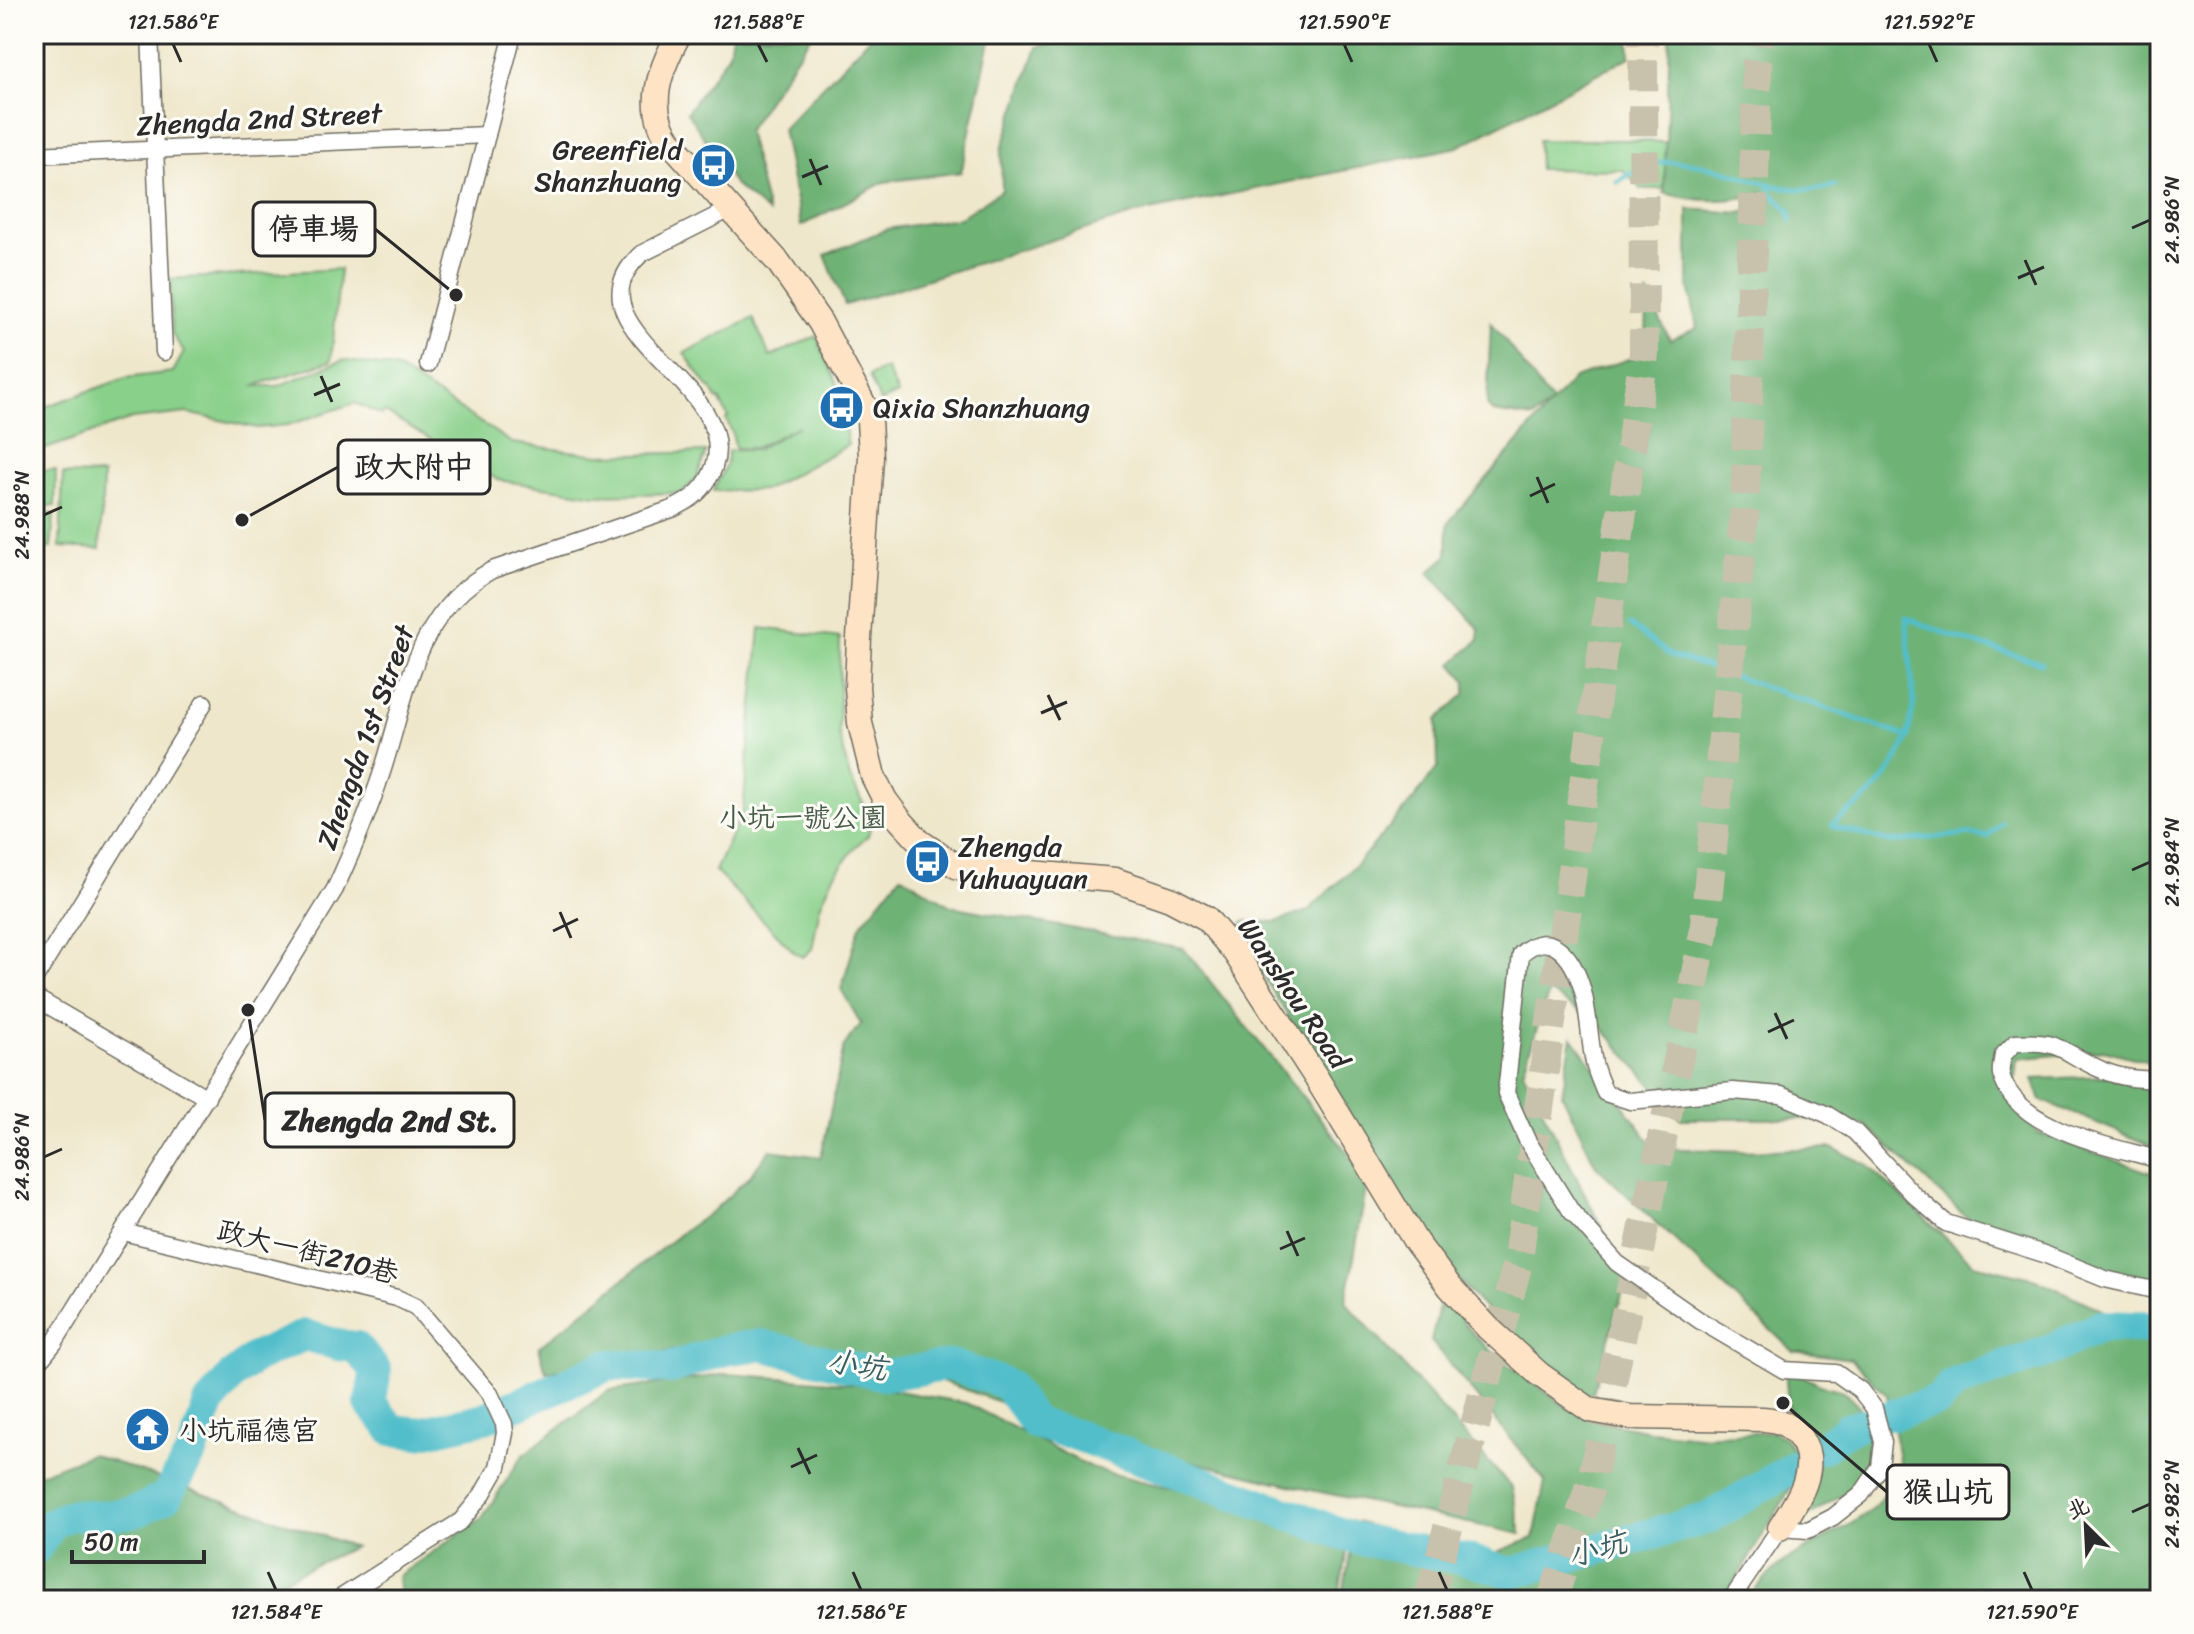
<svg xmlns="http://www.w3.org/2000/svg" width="2194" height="1634" font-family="Sriracha,'LXGW WenKai TC',sans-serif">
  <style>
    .green { fill: #89d08a; stroke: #5a7e5a; stroke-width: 2 }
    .forest { fill: #6eb276; stroke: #4c6e50; stroke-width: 2 }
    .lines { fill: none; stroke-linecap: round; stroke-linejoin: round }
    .stream { stroke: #51beca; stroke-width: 5 }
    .river { stroke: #51beca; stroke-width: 32 }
    .highway-tunnel { stroke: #c8c1ab; stroke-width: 30; stroke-dasharray: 30 15; stroke-linecap: butt }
    .street-casing { stroke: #706d63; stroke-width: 19 }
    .secondary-casing { stroke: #706d63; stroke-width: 27 }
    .street { stroke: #fff; stroke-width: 16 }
    .secondary { stroke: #fee4c5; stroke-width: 24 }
    .ticks { fill: none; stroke: #2b2b2b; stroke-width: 3 }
    .labels { text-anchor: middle; stroke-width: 6; stroke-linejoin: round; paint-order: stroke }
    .street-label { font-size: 28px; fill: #2b2b2b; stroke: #fdfcf7 }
    .poi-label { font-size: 28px; fill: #2b2b2b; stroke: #fdfcf7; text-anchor: start }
    .park-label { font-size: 28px; fill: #475d48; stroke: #fdfcf7 }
    .water-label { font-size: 30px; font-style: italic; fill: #385e63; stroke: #fdfcf7 }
    .leader { fill: none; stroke: #2b2b2b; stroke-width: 3 }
    .callout-dot { fill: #2b2b2b; stroke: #fdfcf7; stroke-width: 3 }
    .callout { fill: #fdfcf7; stroke: #2b2b2b; stroke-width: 3 }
    .callout-label { font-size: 30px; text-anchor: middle; font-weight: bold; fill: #2b2b2b }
    .neatline { fill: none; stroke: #2b2b2b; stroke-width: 3 }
    .ticks-label { font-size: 20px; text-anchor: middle; fill: #2b2b2b }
  </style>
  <rect width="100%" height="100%" fill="#fdfcf7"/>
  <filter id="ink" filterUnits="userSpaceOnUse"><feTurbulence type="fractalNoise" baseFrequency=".0125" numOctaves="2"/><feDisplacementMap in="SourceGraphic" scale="16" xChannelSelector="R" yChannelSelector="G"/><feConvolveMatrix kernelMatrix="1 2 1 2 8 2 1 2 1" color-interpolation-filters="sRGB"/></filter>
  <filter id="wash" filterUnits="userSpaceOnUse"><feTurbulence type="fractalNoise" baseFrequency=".006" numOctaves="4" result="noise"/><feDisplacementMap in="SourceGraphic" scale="32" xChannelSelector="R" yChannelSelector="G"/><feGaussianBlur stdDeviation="1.8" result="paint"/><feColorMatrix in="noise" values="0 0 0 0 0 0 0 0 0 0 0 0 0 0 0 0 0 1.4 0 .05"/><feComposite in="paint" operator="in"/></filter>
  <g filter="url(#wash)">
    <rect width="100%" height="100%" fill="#efe7cb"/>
    <g class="green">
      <polygon points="1538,140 1626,140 1728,146 1755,187 1641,189 1623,170 1539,169"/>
      <polygon points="340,269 331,361 253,386 278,386 343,360 398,369 512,443 599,455 706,452 696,479 681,493 596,495 498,480 385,412 382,415 355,403 288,425 257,428 187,413 132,419 34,453 34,411 125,378 173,372 184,352 172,334 170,279"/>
      <polygon points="753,318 770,357 816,336 838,386 848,445 765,490 713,491 726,465 728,451 756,450 799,426 755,448 735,448 732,432 726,419 728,417 719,399 717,400 711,388 709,388 684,353"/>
      <polygon points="886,368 898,394 880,402 869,376"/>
      <polygon points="40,470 56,470 55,506 39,506"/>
      <polygon points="63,474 103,475 100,549 60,547"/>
      <polygon points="38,513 54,514 51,548 35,547"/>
      <polygon points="760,628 840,638 839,734 850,778 872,820 868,836 857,845 833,877 820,906 812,949 803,957 795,953 715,871 743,810"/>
    </g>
    <g class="forest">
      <polygon points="732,34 812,34 747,131 768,213 735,185 687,112 729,53"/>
      <polygon points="873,34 985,34 990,41 961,172 884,182 801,226 782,129"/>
      <polygon points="1086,34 1629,34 1630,57 1458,147 1135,214 845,305 825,255 887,229 959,218 1002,190 1001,151 1037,47"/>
      <path d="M1670,34H2160V1065L2104,1050L2017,1059L2012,1104L2038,1133L2160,1176V1290L1986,1235L1865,1125L1820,1119H1681L1600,1025L1549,992L1523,1071L1627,1278L1591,1399L1535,1364L1435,1254L1242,942L1243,921L1276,922L1308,911L1356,865L1412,801L1438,767L1437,720L1465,694L1466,680L1452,664L1479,640V629L1429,572L1447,556L1448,523L1551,404L1533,418L1493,412L1487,405L1491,322L1552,403L1574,378L1646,353L1647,293L1670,340L1697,328L1688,281V209L1741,213L1766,203L1762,193C1728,203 1698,202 1664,193Z"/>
      <polygon points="901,875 951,906 1184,949 1368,1178 1346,1302 1512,1488 1521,1534 1306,1489 1110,1442 900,1366 748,1338 546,1372 539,1347 681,1233 714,1210 749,1177 770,1150 821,1157 844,1046 861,1024 841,989 860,926"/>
      <path d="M1572,1037L1655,1148L1742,1151L1832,1148L1866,1164L1974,1264L2036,1279L2108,1313L2160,1321V1600H1749C1775,1554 1827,1543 1867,1513C1881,1503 1891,1483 1901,1469L1887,1395L1851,1359L1793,1351L1596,1166L1562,1094Z"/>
      <polygon points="2111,1076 2160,1086 2160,1149 2041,1100 2033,1079"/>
      <polygon points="1442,1294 1475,1336 1501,1360 1571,1410 1608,1423 1651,1431 1698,1436 1774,1432 1785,1439 1794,1450 1799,1474 1724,1600 1342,1600 1356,1522 1484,1557 1534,1538 1545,1481 1431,1341"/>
      <polygon points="1785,1367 1820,1385 1844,1391 1869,1417 1877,1455 1866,1480 1803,1519 1819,1457 1789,1417"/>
      <polygon points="728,1374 857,1384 966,1403 1094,1469 1149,1483 1352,1521 1338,1600 400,1600 398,1576 482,1518 523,1455 608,1391"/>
      <polygon points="91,1454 354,1547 240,1600 34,1600 34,1476"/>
    </g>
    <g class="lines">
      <g class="stream">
        <path d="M1617,182C1629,175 1643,165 1657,163C1719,154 1771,203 1835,186"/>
        <polyline points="1769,185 1771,193 1790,211 1791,220"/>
        <polyline points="1630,625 1671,656 1702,665 1908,737 1914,701 1906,618 1960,639 2042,663"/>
        <path d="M1908,737C1888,782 1872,796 1832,824L1834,827L1890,842L1968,834L1987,837L2002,822"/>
      </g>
      <g class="river">
        <polyline points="1892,1415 1940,1400 1954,1384 2046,1352 2101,1326 2160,1328"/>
        <polyline points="1821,1448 1847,1429 1862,1424"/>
        <polyline points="34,1551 54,1522 71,1515 107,1516 138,1511 166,1497 193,1450 209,1404 231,1377 254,1358 305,1335 338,1345 356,1347 376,1371 370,1403 393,1430 419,1433 485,1418 609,1365 670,1368 725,1350 761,1345 884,1375 951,1365 1006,1384 1035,1423 1079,1436 1356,1539 1469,1560 1512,1573 1709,1518 1797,1465"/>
      </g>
    </g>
  </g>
  <g filter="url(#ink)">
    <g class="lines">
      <g class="highway-tunnel">
        <polyline points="1429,1600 1517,1266 1644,354 1643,34"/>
        <polyline points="1552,1600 1591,1485 1704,934 1745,506 1758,34"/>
      </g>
      <defs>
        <g id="street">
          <polyline points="150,34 164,352"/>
          <polyline points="34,155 487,135"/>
          <polyline points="428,364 513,34"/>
          <polyline points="34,980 204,703"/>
          <polyline points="34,997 207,1098"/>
          <path d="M2160,1078L2157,1080C2137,1079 2120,1078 2102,1070C2062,1053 2064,1040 2015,1043L2003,1055C2002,1061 2000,1069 2001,1074C2015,1130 2112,1146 2160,1160"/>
          <polyline points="123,1232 397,1298 416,1307 490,1394 504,1424 505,1433 498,1467 482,1495 461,1521 337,1600"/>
          <path d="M34,1368L54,1343L335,889C352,852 368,814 381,775C407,697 413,613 492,570L672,509C692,500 706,489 714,467C742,383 561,329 641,254L730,209"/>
          <path d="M1731,1600L1780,1528L1808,1530L1833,1517L1861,1495L1880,1467L1883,1442L1874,1408L1860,1390L1836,1373L1784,1370L1699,1320L1617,1263L1571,1211L1527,1140L1506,1093L1521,954C1551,926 1573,958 1582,988C1589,1011 1589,1038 1594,1063C1596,1073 1601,1083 1605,1093L1630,1101L1733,1091L1781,1095L1828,1115L1855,1132L1914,1195L1946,1223L2044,1254L2105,1279L2149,1289L2160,1286"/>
        </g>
        <path id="secondary" d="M679,34C660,69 644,108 671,143L779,263L820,322L864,405L869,420L871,457L859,638L857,687L860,723L873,776L885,800L900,820L920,842L958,867L1115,880L1170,899L1206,918L1234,951L1317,1079L1416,1242L1450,1287L1488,1328L1539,1374L1590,1410L1630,1417L1763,1419C1781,1420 1790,1425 1801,1439C1821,1468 1796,1503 1780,1528"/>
      </defs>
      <use href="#street" class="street-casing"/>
      <use href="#secondary" class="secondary-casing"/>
      <use href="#street" class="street"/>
      <use href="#secondary" class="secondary"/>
    </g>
  </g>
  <path class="ticks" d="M173,44L181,62M758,44L767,62M1344,44L1352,62M1929,44L1937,62M810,159L821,185M802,177L828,166M2132,228L2150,220M2025,260L2036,285M2018,278L2044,267M321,376L332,402M314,395L340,384M1537,477L1548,503M1530,496L1555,484M44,515L62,507M1048,695L1060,720M1041,713L1067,702M2132,870L2150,862M560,912L571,938M553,931L578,919M1775,1013L1787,1039M1768,1032L1794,1020M44,1157L62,1149M1287,1231L1298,1256M1280,1249L1305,1238M798,1448L810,1474M791,1467L817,1455M2132,1512L2150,1504M268,1572L276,1590M853,1572L861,1590M1439,1572L1447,1590M2024,1572L2032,1590"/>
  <defs>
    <symbol id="bus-disc" viewBox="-11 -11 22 22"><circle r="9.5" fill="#1f6fb2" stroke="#fdfcf7"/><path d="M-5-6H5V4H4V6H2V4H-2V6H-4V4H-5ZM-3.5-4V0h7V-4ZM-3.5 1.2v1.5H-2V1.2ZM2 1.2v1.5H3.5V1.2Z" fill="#fff"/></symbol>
    <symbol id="temple-disc" viewBox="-11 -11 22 22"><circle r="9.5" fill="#1f6fb2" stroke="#fdfcf7"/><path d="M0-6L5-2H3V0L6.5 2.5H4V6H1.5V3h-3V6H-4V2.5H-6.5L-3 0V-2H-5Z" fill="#fff"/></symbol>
  </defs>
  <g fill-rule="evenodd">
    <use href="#bus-disc" x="688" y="140" width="51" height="51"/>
    <use href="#bus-disc" x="816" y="382" width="51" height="51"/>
    <use href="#bus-disc" x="902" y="836" width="51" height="51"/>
    <use href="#temple-disc" x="122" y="1404" width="51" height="51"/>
  </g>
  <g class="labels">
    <g class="street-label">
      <text transform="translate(259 119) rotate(-3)" y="10">Zhengda 2nd Street</text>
      <text transform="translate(365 737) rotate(-70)" y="10">Zhengda 1st Street</text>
      <text transform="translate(1294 993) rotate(56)" y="10">Wanshou Road</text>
      <text transform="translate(308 1251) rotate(14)" y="10">政大一街210巷</text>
    </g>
    <g class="poi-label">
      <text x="682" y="159" text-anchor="end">Greenfield<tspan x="682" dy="32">Shanzhuang</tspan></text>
      <text x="873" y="417">Qixia Shanzhuang</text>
      <text x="958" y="856">Zhengda<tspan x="958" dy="32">Yuhuayuan</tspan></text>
      <text x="179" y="1440">小坑福德宮</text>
    </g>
    <g class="park-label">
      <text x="803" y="827">小坑一號公園</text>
    </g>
    <g class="water-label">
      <text transform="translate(857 1365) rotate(9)" y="10">小坑</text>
      <text transform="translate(1597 1549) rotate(-15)" y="10">小坑</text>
    </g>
  </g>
  <path class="leader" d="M456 295L375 229M242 520L338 467M248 1010L265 1120M1783 1403L1887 1492"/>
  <g class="callout-dot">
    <circle cx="456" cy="295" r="8"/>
    <circle cx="242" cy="520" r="8"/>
    <circle cx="248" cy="1010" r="8"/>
    <circle cx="1783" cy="1403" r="8"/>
  </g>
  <g class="callout">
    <rect x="253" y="202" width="122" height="54" rx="8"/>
    <rect x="338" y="440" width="152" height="54" rx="8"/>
    <rect x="265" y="1093" width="249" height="54" rx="8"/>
    <rect x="1887" y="1465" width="122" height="54" rx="8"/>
  </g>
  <g class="callout-label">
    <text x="314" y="239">停車場</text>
    <text x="414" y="477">政大附中</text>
    <text x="390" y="1131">Zhengda 2nd St.</text>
    <text x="1948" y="1502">猴山坑</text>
  </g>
  <rect width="2194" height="1634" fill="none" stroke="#fdfcf7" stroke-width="88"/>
  <g transform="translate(2086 1526) rotate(336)" stroke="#fdfcf7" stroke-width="6" paint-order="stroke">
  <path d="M0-6L14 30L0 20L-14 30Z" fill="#2b2b2b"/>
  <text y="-12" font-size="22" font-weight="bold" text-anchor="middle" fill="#2b2b2b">北</text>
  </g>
  <path d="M72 1550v12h132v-12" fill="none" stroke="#2b2b2b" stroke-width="4"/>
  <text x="84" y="1550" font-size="24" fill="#2b2b2b" stroke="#fdfcf7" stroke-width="6" paint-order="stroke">50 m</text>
  <rect x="44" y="44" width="2106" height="1546" class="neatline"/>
  <g class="ticks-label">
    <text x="173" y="29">121.586°E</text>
    <text x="758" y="29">121.588°E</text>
    <text x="1344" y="29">121.590°E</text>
    <text x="1929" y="29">121.592°E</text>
    <text transform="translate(2172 220) rotate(-90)" y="7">24.986°N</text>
    <text transform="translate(22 515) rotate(-90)" y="7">24.988°N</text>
    <text transform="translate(2172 862) rotate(-90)" y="7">24.984°N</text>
    <text transform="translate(22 1157) rotate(-90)" y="7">24.986°N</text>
    <text transform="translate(2172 1504) rotate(-90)" y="7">24.982°N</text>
    <text x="276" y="1619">121.584°E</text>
    <text x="861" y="1619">121.586°E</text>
    <text x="1447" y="1619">121.588°E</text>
    <text x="2032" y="1619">121.590°E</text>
  </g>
</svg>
